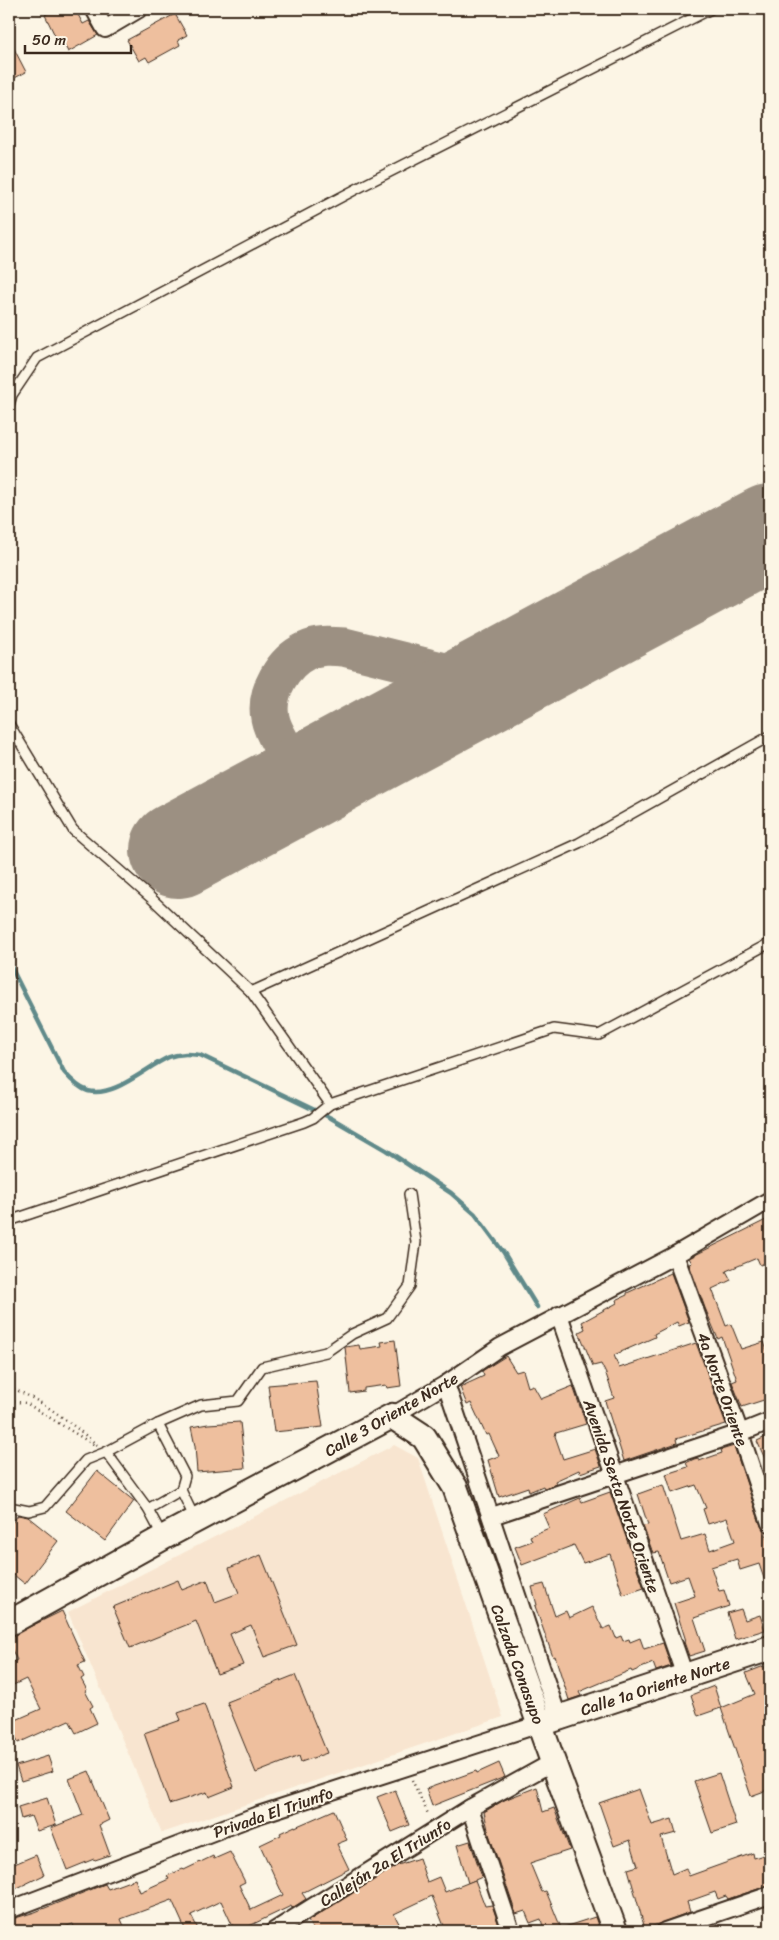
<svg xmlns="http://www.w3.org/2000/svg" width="779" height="1940" font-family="Sriracha,sans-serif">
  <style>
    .built { fill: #f8e5d0 }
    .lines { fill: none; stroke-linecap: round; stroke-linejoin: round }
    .stream { stroke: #608a8a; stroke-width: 4.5 }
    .taxiway { stroke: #9c9082; stroke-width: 39 }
    .runway { stroke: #9c9082; stroke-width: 96 }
    .building { fill: #eebf9e; stroke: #3b2a1e }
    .lane-casing { stroke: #3b2a1e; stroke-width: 12 }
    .street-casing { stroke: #3b2a1e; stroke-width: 20 }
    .secondary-casing { stroke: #3b2a1e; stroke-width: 28 }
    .path { stroke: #3b2a1e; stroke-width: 2.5; stroke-dasharray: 1 4; stroke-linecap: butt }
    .lane { stroke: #fcf5e5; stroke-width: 9 }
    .street { stroke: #fcf5e5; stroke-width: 16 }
    .secondary { stroke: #fcf5e5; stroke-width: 24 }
    .labels { text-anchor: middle; stroke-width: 4; stroke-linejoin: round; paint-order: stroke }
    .street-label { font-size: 16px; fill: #3b2a1e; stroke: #fcf5e5 }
  </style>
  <rect width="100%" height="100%" fill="#fcf5e5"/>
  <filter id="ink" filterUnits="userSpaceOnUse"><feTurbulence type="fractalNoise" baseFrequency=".02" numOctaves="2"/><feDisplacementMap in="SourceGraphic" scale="10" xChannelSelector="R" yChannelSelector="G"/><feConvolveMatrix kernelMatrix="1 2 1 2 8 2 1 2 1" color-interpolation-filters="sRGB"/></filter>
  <g filter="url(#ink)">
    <polygon class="built" points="394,1445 418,1458 503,1717 162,1833 68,1612"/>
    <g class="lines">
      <path class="stream" d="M9,963L64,1072C70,1079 79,1088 88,1091C114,1098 146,1067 169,1057C179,1053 189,1054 200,1055L331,1118L386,1150L451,1193L475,1214L504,1253L537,1307"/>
      <path class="taxiway" d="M306,781C294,763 274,738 270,718C265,692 283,662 306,651C318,645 331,646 344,647L489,683"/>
      <polyline class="runway" points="178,850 770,532"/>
    </g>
    <g class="building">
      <polygon points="46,9 75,9 83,24 89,21 98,35 68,52 64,44 60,46 45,15 48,13"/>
      <polygon points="175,14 187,35 178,40 180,45 149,62 146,57 139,61 127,40"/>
      <polygon points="9,39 26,72 9,81"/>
      <polygon points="770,1218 770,1261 760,1265 757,1258 726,1271 731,1280 712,1289 726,1326 731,1324 741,1349 764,1342 770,1359 770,1398 742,1407 732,1382 737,1380 722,1337 718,1339 705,1308 689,1264 692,1263 689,1258"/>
      <polygon points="671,1273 689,1322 679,1326 677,1322 654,1334 655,1337 614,1355 619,1368 696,1343 726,1424 676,1439 677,1443 624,1461 605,1401 614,1398 606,1374 601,1364 593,1366 579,1332 585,1329 582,1322 617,1303 616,1300 627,1295 627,1293"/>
      <polygon points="395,1340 401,1386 387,1388 386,1385 364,1388 364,1391 350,1393 345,1347 359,1345 360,1349 382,1346 381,1342"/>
      <polygon points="506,1356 516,1372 523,1370 528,1387 533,1385 541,1399 573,1386 586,1424 556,1433 555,1436 563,1459 595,1449 601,1466 580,1473 579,1470 555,1481 556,1484 544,1488 543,1486 529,1492 528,1487 499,1497 488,1460 499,1456 489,1434 486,1435 471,1403 467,1405 460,1387 484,1376 482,1371"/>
      <polygon points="316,1381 323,1427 274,1432 268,1385"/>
      <polygon points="240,1422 245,1468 197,1472 195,1446 191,1427 208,1424"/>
      <polygon points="770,1435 770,1470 757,1441"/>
      <polygon points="734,1446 761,1526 765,1531 770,1547 770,1590 768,1590 759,1564 740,1570 737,1559 711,1567 719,1591 724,1590 729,1606 694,1618 705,1651 689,1656 684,1642 686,1641 674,1603 695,1596 688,1576 669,1582 659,1552 653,1553 643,1526 648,1525 638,1494 663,1485 681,1541 705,1534 710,1550 735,1541 727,1518 708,1524 703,1509 706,1508 696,1485 672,1493 666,1474 688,1467 686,1463 694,1459 698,1458 699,1461 722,1453 721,1450"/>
      <polygon points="97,1471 134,1501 105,1541 66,1511"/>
      <polygon points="610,1492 644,1588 623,1595 610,1554 583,1563 574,1545 522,1565 515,1547 532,1541 530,1536 549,1528 543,1514 580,1498 582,1502"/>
      <polygon points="18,1515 28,1517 58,1541 25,1584 9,1571 9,1527"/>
      <polygon points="261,1555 297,1645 264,1657 251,1625 230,1634 243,1665 217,1674 196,1621 130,1648 113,1607 178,1580 182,1590 207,1580 215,1602 239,1593 229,1568"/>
      <polygon points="544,1584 555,1616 566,1611 569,1618 592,1607 603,1629 611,1626 616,1638 621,1636 623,1641 629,1639 630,1642 640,1638 644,1649 663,1643 671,1666 656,1671 653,1663 632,1672 631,1670 579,1692 581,1696 569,1700 555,1656 553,1657 535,1606 537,1605 532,1587"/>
      <polygon points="741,1609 745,1620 760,1615 765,1630 735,1639 727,1613"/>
      <polygon points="62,1611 85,1662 78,1665 84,1677 81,1679 87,1690 85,1691 93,1706 90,1708 97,1723 76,1733 69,1720 18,1743 9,1723 41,1709 26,1679 9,1687 9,1664 17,1660 9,1644 9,1637"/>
      <polygon points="764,1666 770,1681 770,1789 751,1796 721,1708 755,1694 746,1673"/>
      <polygon points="295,1675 327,1753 301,1762 299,1756 256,1773 227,1702"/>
      <polygon points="714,1686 721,1708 698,1716 691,1695"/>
      <polygon points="204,1704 234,1787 209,1797 207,1792 169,1804 144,1733 181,1720 178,1713"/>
      <polygon points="48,1756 53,1771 21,1781 16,1766"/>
      <polygon points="499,1763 505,1777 432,1806 426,1789 476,1771 477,1773"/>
      <polygon points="89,1771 109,1820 99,1825 110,1855 95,1860 94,1859 67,1870 51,1828 83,1815 69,1779"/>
      <polygon points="719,1773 736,1825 712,1833 694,1781"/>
      <polygon points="537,1787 543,1812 554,1808 570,1850 530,1863 542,1892 546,1891 561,1928 595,1917 600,1931 544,1931 541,1919 530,1923 525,1911 516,1914 489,1834 484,1812 504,1800"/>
      <polygon points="639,1789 652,1825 672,1819 676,1833 661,1837 672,1874 686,1868 689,1876 753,1853 754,1858 770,1853 770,1885 728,1899 726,1896 718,1899 715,1892 687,1902 690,1912 645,1929 628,1869 638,1866 630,1840 614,1846 599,1803"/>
      <polygon points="395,1790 409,1825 392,1832 377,1797"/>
      <polygon points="47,1798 56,1825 37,1831 31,1816 21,1819 18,1807"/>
      <polygon points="334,1810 347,1840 337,1844 349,1869 302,1893 306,1899 292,1908 291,1906 247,1927 249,1931 235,1931 221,1901 191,1915 199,1931 186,1931 172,1900 121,1919 126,1931 76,1931 73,1924 52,1931 9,1931 9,1920 35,1912 105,1884 108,1889 135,1879 140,1892 169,1879 167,1876 183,1869 184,1870 213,1856 214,1859 230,1852 245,1882 239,1885 251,1910 283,1895 260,1845 281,1835 280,1833 295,1826 295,1827"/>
      <polygon points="470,1841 482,1877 468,1883 457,1845"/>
      <polygon points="36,1855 44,1875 13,1890 9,1879 9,1868 13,1867 12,1865"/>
      <polygon points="419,1858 427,1882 439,1877 445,1892 475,1880 485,1906 492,1905 501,1931 446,1931 432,1896 394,1914 403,1931 314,1931 308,1921 398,1865"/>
    </g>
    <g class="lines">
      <defs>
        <g id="lane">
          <polyline points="9,405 12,395 37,358 364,185 711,9"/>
          <polyline points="9,724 73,830 150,897 251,992 330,1104"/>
          <polyline points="251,992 579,843 770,736"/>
          <polyline points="9,1221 304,1122 313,1118 330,1104 554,1029 599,1035 770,943"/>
          <polyline points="158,1424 185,1476 181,1490 195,1519"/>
          <polyline points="106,1452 148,1509 163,1537"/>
          <polyline points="9,1507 29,1511 45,1507 86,1460 106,1452 158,1424 201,1405 238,1401 262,1367 326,1352 352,1334 387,1318 410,1286 416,1242 409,1194"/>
          <polyline points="148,1509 181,1490"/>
        </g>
        <g id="street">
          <polyline points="94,9 105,29 139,9"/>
          <polyline points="675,1255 740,1433 770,1523"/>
          <polyline points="559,1315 685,1676"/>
          <polyline points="446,1384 558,1717"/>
          <polyline points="392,1416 446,1384 500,1347 675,1255 770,1200"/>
          <polyline points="492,1516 740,1433 770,1421"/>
          <polyline points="470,1808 511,1931"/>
          <polyline points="9,1910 255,1816 540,1724"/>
          <polyline points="274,1931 470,1808 553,1762"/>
          <polyline points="665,1931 770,1895"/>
        </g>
        <g id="secondary">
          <polyline points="9,1623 164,1537 392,1416 424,1437 455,1487 553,1762 615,1931"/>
          <polyline points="540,1724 770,1648"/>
        </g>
      </defs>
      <use href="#lane" class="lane-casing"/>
      <use href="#street" class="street-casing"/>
      <use href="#secondary" class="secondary-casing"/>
      <g class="path">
        <path d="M9,1387C42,1400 70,1422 97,1445"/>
        <polyline points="9,1401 26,1403 94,1445"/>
        <polyline points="412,1780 429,1816"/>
      </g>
      <use href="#lane" class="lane"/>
      <use href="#street" class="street"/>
      <use href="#secondary" class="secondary"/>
    </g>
  </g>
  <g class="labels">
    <g class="street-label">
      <text transform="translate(723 1389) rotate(70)" y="6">4a Norte Oriente</text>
      <text transform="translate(391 1414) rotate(-30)" y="6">Calle 3 Oriente Norte</text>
      <text transform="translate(622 1496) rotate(71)" y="6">Avenida Sexta Norte Oriente</text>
      <text transform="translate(518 1664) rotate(70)" y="6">Calzada Conasupo</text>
      <text transform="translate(655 1686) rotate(-18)" y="6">Calle 1a Oriente Norte</text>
      <text transform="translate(273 1812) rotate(-19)" y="6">Privada El Triunfo</text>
      <text transform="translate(385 1862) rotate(-32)" y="6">Callejón 2a El Triunfo</text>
    </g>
  </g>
  <rect width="779" height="1940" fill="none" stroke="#fcf5e5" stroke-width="30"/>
  <rect x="15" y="15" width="749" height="1910" fill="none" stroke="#3b2a1e" stroke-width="2" filter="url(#ink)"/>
  <path d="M25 45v8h106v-8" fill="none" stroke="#3b2a1e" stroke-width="2.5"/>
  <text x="32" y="45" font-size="15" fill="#3b2a1e" stroke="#fcf5e5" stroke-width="4" paint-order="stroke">50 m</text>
</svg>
